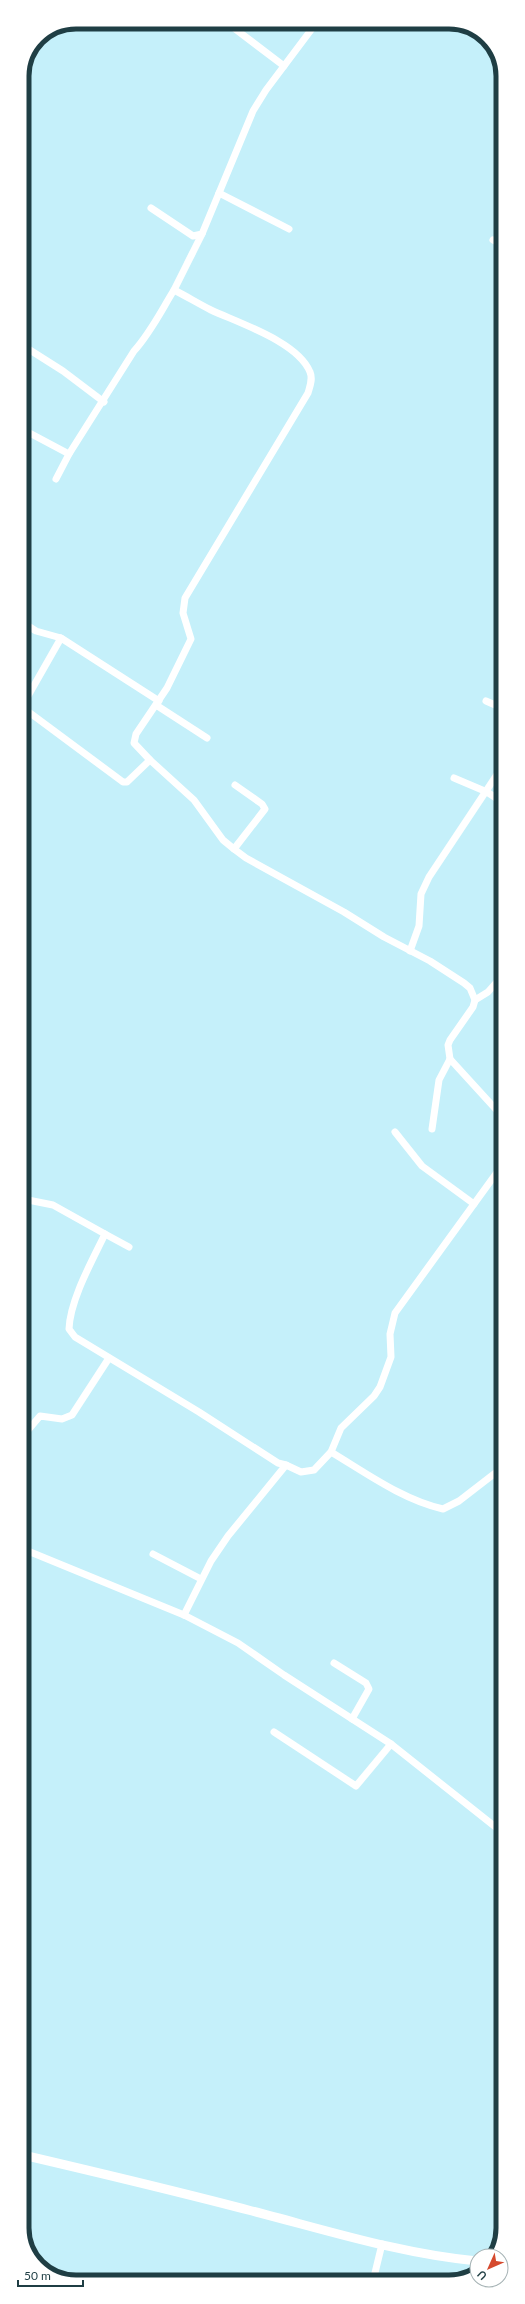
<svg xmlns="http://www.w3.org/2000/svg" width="525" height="2304" font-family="Lato,sans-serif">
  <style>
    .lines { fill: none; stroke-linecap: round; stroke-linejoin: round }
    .minor { stroke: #fff; stroke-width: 7 }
    .tertiary { stroke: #fff; stroke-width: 9 }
    .rim { fill: none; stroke: #1f3e44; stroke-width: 5 }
  </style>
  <rect width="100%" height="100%" fill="#c5f0fa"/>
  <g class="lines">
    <g class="minor">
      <polyline points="226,22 284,66"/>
      <polyline points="219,193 289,229"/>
      <polyline points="151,208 193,236 202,234 253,111 266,90 317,22"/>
      <polyline points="493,240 502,245"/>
      <polyline points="174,290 202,234"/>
      <polyline points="22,345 63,371 104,402"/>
      <path d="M22,429L69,454L134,351C151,332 161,311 174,290C186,296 199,304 211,310C239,323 298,342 310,372C313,379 310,386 308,393L185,598L183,613L191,639L167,688L136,734L134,743L150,760L194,800L223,840L234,849L246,858L344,912L384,937L430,961L464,983L470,988L475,1000L473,1007L450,1040L448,1045L450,1059L502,1116"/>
      <polyline points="56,479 69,454"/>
      <polyline points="22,622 36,631 61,638 159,701"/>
      <polyline points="61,638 24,703 26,710 123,782 127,782 150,760"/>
      <polyline points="486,701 502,708"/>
      <polyline points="156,705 207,738"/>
      <polyline points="454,778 487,792 502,802"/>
      <polyline points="234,849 265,809 262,804 235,785"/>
      <polyline points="410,951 419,926 421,894 429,877 502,767"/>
      <polyline points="475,1000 488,992 502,976"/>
      <polyline points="432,1129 439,1080 450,1059"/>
      <polyline points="395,1132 422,1166 474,1204"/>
      <path d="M23,1199L53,1205L105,1234C92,1261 70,1300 69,1329L75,1337L199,1412L278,1463L286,1465"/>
      <polyline points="105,1234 129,1247"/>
      <polyline points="29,1429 40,1416 62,1419 72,1415 109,1358"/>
      <path d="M331,1452C366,1473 403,1500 443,1509L459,1501L503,1467"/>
      <polyline points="23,1549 184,1615 238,1643 284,1675 391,1744 503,1833"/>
      <polyline points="153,1554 201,1579"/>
      <polyline points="184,1615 211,1561 228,1536 286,1465 301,1472 314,1470 331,1452 341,1428 374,1396 380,1387 391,1357 390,1334 395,1313 503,1164"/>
      <polyline points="334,1663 366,1683 369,1689 352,1719"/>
      <polyline points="274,1732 356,1786 391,1744"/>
      <polyline points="373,2281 382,2244"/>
    </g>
    <path class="tertiary" d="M23,2155C100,2173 176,2191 252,2211C326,2230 401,2254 477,2261"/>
  </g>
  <path d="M0 0H525V2304H0ZM76 29H449A47 47 0 0 1 496 76V2228A47 47 0 0 1 449 2275H76A47 47 0 0 1 29 2228V76A47 47 0 0 1 76 29Z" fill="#fff" fill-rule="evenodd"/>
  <path class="rim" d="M76 29H449A47 47 0 0 1 496 76V2228A47 47 0 0 1 449 2275H76A47 47 0 0 1 29 2228V76A47 47 0 0 1 76 29Z"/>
  <g transform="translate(489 2268) rotate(225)"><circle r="19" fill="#ffffff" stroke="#a5b2b4"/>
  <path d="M0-3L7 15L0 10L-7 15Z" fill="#d54a2e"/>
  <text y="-6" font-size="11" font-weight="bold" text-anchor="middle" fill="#1f3e44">U</text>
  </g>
  <path d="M18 2280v6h65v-6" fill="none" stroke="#1f3e44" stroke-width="2"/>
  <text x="24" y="2280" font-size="12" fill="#1f3e44" stroke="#ffffff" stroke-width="3" paint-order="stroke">50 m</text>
</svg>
